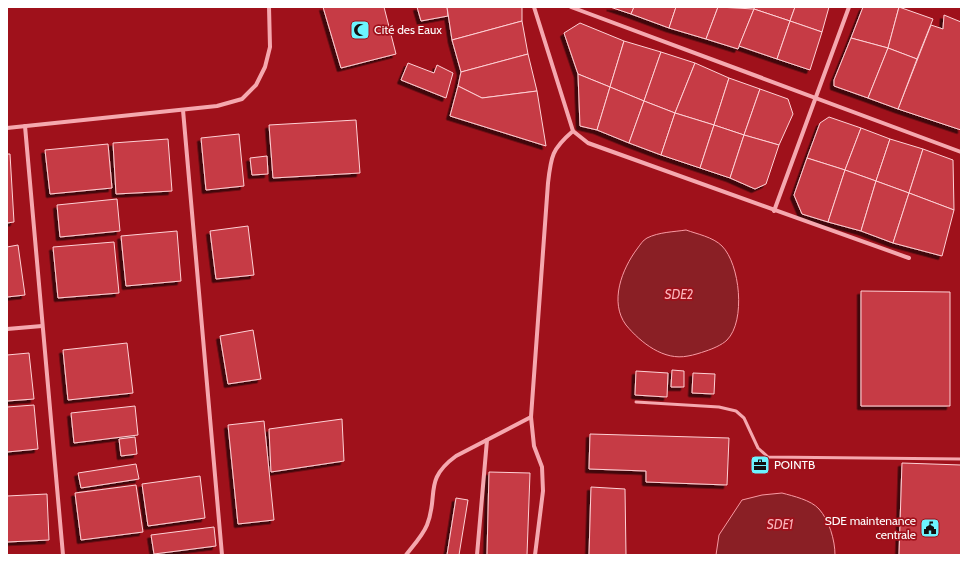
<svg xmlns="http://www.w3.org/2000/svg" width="968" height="562" font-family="Cabin,sans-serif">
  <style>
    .water { fill: #8a1f25; stroke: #f89aa3 }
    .building { fill: #c63a45; stroke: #fed1d5; filter: url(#shadow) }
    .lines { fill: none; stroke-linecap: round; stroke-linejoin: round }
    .lane { stroke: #f5a8af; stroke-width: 3 }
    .street { stroke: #f5a8af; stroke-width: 4 }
    .labels { text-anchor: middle; stroke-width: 3.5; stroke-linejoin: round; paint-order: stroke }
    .poi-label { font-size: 12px; fill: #fff; stroke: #9f111b; text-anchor: start }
    .water-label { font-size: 13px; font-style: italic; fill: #fbb5bb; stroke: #9f111b }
  </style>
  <defs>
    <filter id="shadow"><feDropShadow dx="-3.5" dy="3.5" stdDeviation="0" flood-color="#0009"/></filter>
  </defs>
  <rect width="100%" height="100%" fill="#9f111b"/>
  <g class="water">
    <path d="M686,230C697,234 713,237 722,246C740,264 746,321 727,340C722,345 712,349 706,351C700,353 694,355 688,356C664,361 641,343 626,325C609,302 622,269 637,249C640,245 643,240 647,238C659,232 673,232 686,230Z"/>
    <path d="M782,493C793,496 811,500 819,509C829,520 835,540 835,555H716L719,535L742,500L762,495Z"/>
  </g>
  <g class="building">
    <polygon points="323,7 384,7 396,54 341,68"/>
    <polygon points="417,7 447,7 448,16 421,21"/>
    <polygon points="447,7 522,7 522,21 452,40"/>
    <polygon points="610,7 634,7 631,14"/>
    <polygon points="634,7 676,7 669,28 631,14"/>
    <polygon points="676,7 718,7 706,39 669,28"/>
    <polygon points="718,7 754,9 738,49 706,39"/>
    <polygon points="754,7 795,7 790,21 754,9"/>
    <polygon points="795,7 829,7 822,32 790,21"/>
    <polygon points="863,7 899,7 888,48 851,38"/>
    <polygon points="899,7 933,19 917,59 888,48"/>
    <polygon points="754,9 790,21 777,59 739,46"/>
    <polygon points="944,15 961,22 961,130 898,109 931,25 943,29"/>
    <polygon points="522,21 528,54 461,72 452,40"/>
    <polygon points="790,21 822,32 810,70 777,59"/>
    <polygon points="580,23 624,41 610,87 578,74 564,33"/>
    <polygon points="851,38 888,48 868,98 834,86 834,80"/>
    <polygon points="624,41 661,52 644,101 610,87"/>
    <polygon points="888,48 917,59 898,109 868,98"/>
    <polygon points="661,52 695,63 675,113 644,101"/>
    <polygon points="528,54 537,91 482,98 458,86 461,72"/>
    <polygon points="408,63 434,73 437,65 453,73 446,98 401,80"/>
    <polygon points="695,63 729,78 714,125 675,113"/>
    <polygon points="578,74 610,87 597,130 580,126"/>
    <polygon points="729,78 760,89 744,135 714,125"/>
    <polygon points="458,86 482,98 537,91 546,146 450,116"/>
    <polygon points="610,87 644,101 629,143 597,130"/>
    <polygon points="760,89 788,99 793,114 779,145 744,135"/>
    <polygon points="644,101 675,113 661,155 629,143"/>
    <polygon points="675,113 714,125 700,168 661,155"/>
    <polygon points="829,117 861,128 845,170 807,158 820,123"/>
    <polygon points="356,120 360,173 273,178 269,125"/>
    <polygon points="714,125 744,135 730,178 700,168"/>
    <polygon points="861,128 890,139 876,181 845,170"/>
    <polygon points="239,134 244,186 206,190 201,138"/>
    <polygon points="744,135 779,145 766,184 755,189 730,178"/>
    <polygon points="168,139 172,191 116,194 113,143"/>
    <polygon points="890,139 923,149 909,193 876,181"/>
    <polygon points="108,144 112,188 50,194 45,150"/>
    <polygon points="923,149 953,160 954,210 909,193"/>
    <polygon points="7,154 10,154 14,222 7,223"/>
    <polygon points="267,156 268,174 252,175 250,158"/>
    <polygon points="807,158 845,170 828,222 802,214 794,195"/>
    <polygon points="845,170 876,181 861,231 828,222"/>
    <polygon points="876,181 909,193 893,243 861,231"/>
    <polygon points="909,193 954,210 942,256 893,243"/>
    <polygon points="117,199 120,231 60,237 57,205"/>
    <polygon points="248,226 254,275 216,279 210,231"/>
    <polygon points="177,231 181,281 126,286 121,236"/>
    <polygon points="114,242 119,293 58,298 53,247"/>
    <polygon points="18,245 25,295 7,297 7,247"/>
    <polygon points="861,291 950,292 950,406 861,406"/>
    <polygon points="253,330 261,379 228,384 220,336"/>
    <polygon points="127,343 133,393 68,400 63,350"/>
    <polygon points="29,353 34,399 7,401 7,355"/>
    <polygon points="672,370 684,371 684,387 671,387"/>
    <polygon points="636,371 668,373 667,397 635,395"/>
    <polygon points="693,373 715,374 714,394 692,393"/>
    <polygon points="34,405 38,449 7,452 7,407"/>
    <polygon points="135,406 138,435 74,443 71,413"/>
    <polygon points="342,419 344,461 271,472 269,429"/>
    <polygon points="264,421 274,520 238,524 228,425"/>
    <polygon points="590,434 729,438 727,485 646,482 646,471 589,469"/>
    <polygon points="135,437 137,454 121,456 119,439"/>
    <polygon points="902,463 961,465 961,555 899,555"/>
    <polygon points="136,464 139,479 81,488 78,473"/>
    <polygon points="489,472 530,473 527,555 487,555"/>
    <polygon points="200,476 205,518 148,526 142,484"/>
    <polygon points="136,485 143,532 81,540 75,493"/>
    <polygon points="591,487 625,489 626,555 589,555"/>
    <polygon points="47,494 49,540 7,542 7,496"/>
    <polygon points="456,498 468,500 459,555 447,555"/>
    <polygon points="214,527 216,546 154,554 151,535"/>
  </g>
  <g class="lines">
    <polyline class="lane" points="636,402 719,407 736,411 744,418 758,448 768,457 961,459"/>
    <g class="street">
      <polyline points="534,7 573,131 588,143 909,258"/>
      <polyline points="571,7 961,152"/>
      <polyline points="183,110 222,555"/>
      <polyline points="25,126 63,555"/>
      <polyline points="7,128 217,106 242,99 256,85 265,67 270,47 269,7"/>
      <polyline points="774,211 849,7"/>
      <polyline points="7,329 42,326"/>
      <path d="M406,555C413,546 423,535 427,525C439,495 423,480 456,456L531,417"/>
      <polyline points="477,555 487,440"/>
      <path d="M535,555L543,491L542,467L534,446L531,417L548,183C551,156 552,149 573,131"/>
    </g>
  </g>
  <defs>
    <symbol id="mosque-square" viewBox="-11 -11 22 22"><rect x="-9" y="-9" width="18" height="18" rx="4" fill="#6cf4ff" stroke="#9f111b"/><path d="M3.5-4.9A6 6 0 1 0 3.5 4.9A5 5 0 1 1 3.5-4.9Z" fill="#111"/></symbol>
    <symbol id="office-square" viewBox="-11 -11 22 22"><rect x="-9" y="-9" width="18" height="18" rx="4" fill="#6cf4ff" stroke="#9f111b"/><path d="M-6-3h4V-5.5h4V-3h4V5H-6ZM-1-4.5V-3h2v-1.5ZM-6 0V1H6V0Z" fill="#111"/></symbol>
    <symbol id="civic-square" viewBox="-11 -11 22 22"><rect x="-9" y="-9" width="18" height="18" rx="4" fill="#6cf4ff" stroke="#9f111b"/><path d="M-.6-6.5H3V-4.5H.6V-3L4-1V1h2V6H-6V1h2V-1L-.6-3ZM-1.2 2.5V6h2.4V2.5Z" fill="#111"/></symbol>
  </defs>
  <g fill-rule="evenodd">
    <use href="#mosque-square" x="349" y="19" width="22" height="22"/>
    <use href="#office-square" x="749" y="454" width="22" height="22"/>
    <use href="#civic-square" x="919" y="517" width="22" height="22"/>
  </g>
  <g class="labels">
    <g class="poi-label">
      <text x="374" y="34">Cité des Eaux</text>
      <text x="774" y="469">POINTB</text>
      <text x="916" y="525" text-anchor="end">SDE maintenance<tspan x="916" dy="14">centrale</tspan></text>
    </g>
    <g class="water-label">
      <text x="679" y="299">SDE2</text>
      <text x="780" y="529">SDE1</text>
    </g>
  </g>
  <rect width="968" height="562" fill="none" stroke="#ffffff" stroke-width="16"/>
</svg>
